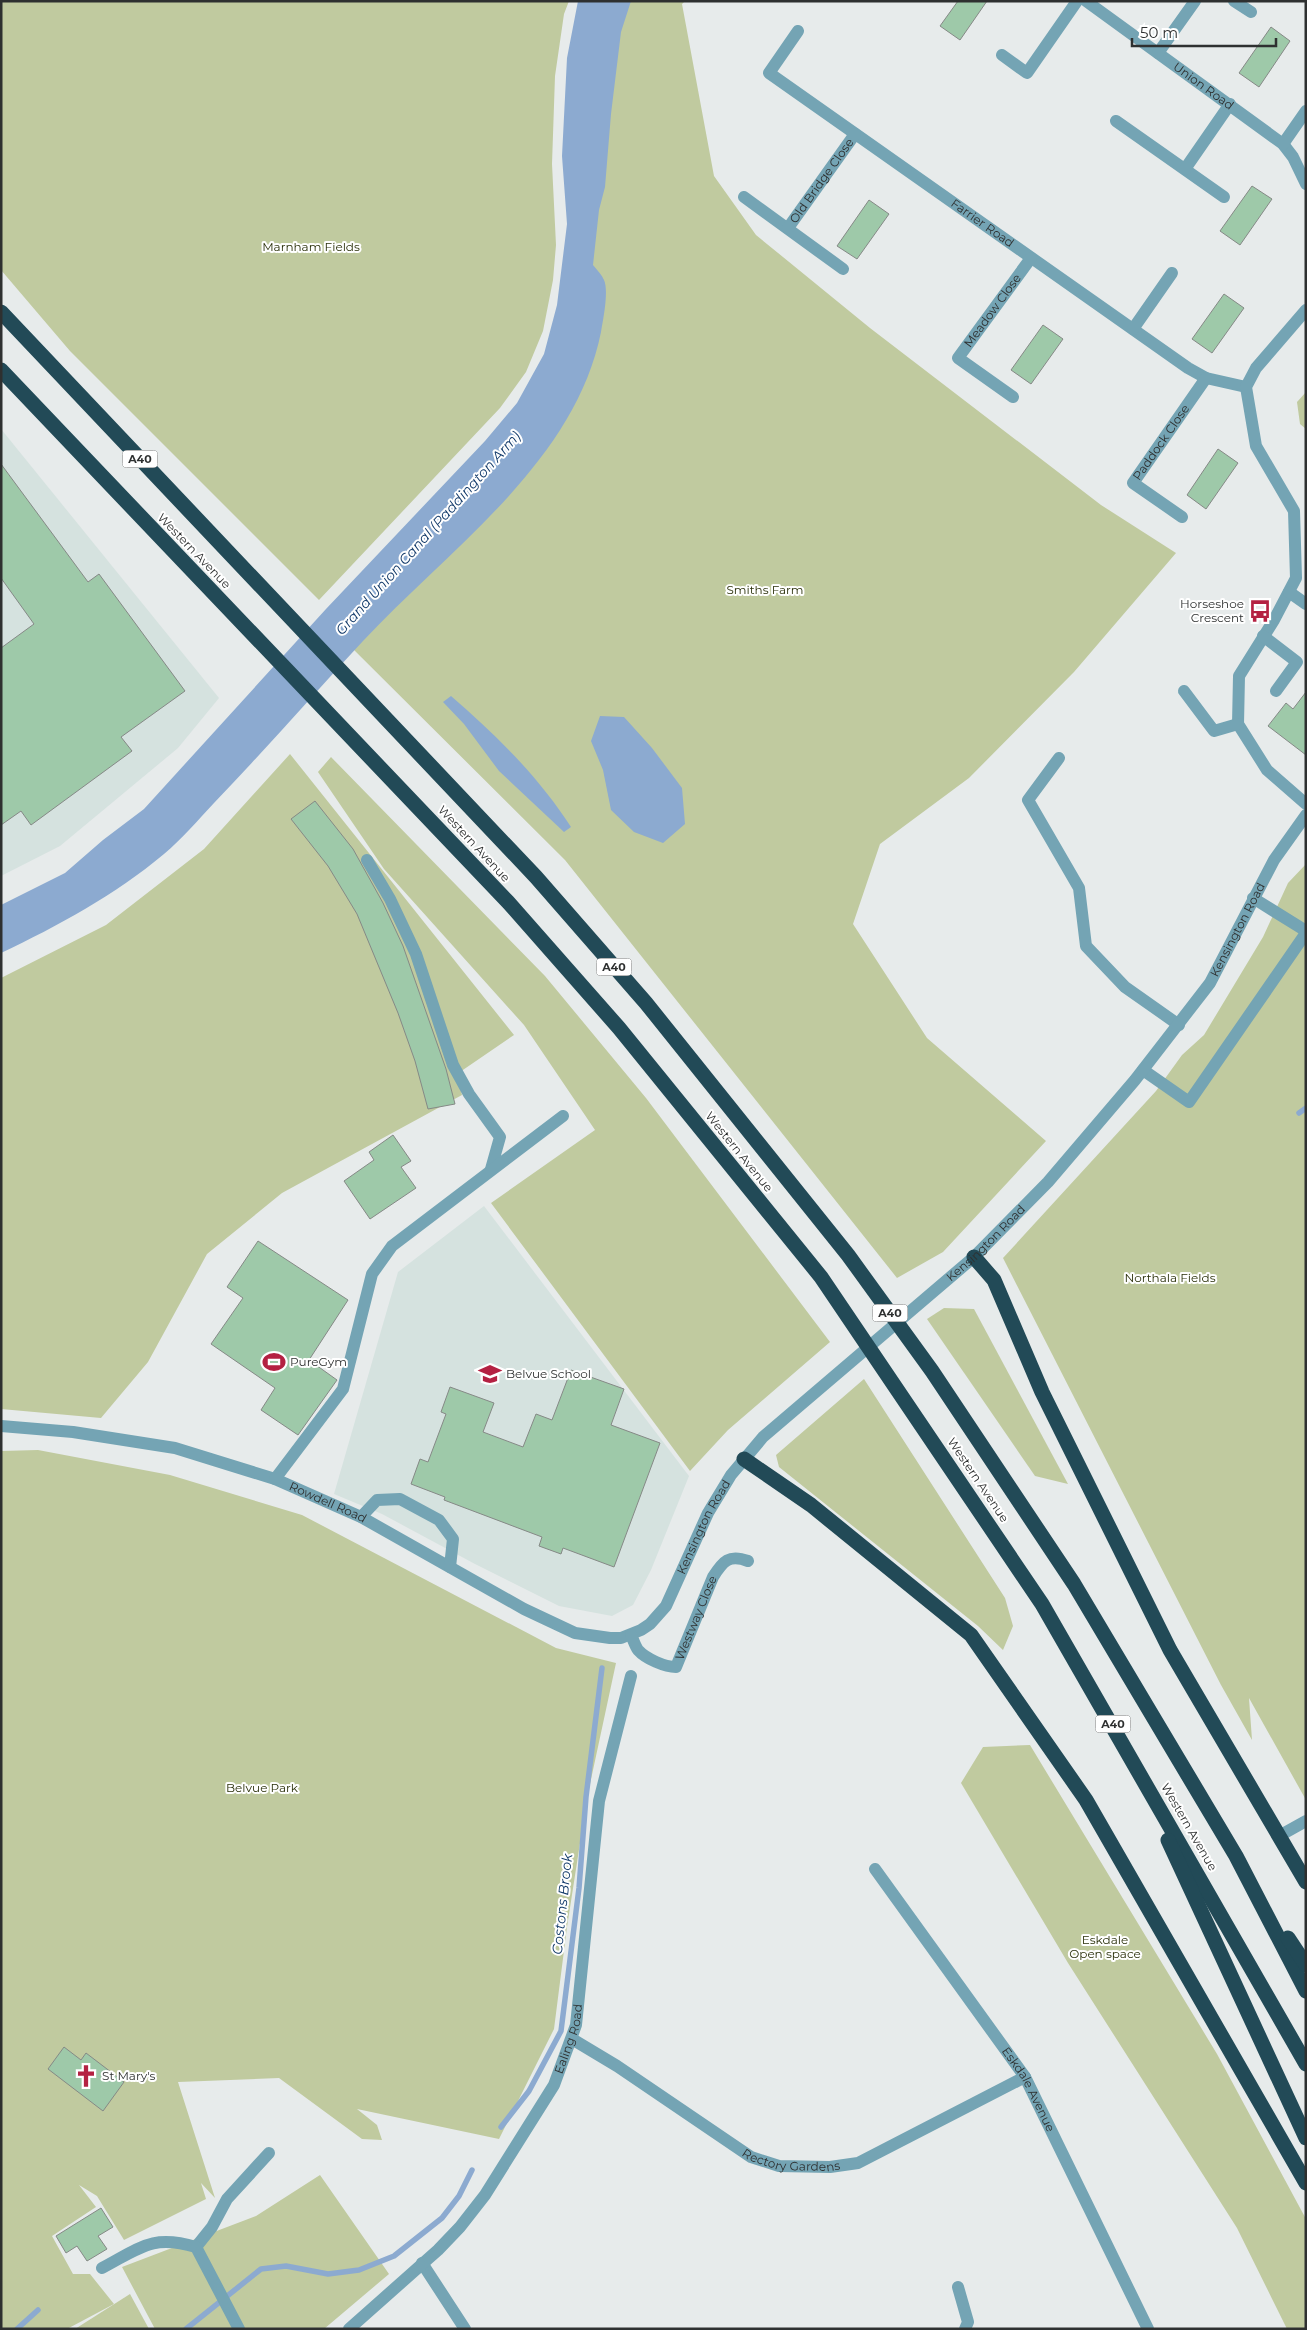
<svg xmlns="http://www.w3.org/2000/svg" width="1307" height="2330" font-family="Montserrat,sans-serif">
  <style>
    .built { fill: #d5e2df }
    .green { fill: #c0ca9f }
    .water { fill: #8caad0 }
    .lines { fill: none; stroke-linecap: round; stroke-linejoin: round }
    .stream { stroke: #8caad0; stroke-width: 5.5 }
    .building { fill: #9ec9a9; stroke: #858986 }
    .minor { stroke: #74a4b4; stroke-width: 12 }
    .highway { stroke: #224a57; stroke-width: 15 }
    .labels { text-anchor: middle; stroke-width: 4; stroke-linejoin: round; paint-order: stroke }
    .shield { fill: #fff; stroke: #6d6e6e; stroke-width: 1 }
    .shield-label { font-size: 11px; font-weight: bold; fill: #2e3030 }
    .street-label { font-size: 12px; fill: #2e3030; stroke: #fff }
    .park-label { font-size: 12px; fill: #292f09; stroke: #fff }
    .poi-label { font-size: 12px; fill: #2e3030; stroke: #fff; text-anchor: start }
    .water-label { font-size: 14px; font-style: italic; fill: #113969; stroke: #fff }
  </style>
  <rect width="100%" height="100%" fill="#e7ebeb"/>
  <g class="built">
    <polygon points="1,429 219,698 178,748 60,846 1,876"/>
    <polygon points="484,1206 689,1476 651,1570 633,1605 612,1616 559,1606 475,1564 382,1514 334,1494 398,1272"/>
  </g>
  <g class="green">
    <polygon points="1,1 569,1 564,14 555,76 552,164 556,245 553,280 543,331 526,372 500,408 319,600 70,351 1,270"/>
    <polygon points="624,1 685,1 682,4 714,176 756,235 870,328 1101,505 1176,553 1074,672 969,778 880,844 853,924 927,1038 1046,1141 943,1252 897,1278 565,860 348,644 505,486 590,254"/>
    <polygon points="1306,392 1306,429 1300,424 1297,402"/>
    <polygon points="290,754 514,1035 457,1074 462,1095 282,1193 207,1254 148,1362 101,1418 1,1409 1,978 106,925 204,849"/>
    <polygon points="331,757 545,976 646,1098 830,1342 728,1430 690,1471 491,1203 595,1130 524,1025 384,869 318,772"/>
    <polygon points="1306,864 1306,1800 1249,1698 1252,1740 1221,1685 1003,1258 1156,1091 1182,1055 1204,1035 1263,937 1288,883"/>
    <polygon points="944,1308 974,1309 1068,1484 1035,1476 927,1319"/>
    <polygon points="864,1379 1005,1598 1013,1626 1003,1650 978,1626 779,1467 776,1455"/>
    <polygon points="38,1450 170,1475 302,1515 556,1648 616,1663 587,1798 567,1927 554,2029 499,2139 357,2109 377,2125 382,2140 362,2139 279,2078 178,2082 215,2198 201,2183 206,2199 124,2240 97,2196 79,2185 96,2207 52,2236 73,2274 90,2274 114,2304 67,2329 1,2329 1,1451"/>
    <polygon points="1030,1745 1217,2054 1306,2219 1306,2329 1287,2329 1237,2228 1068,1963 961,1783 983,1747"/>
    <polygon points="320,2175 389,2274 324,2329 155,2329 122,2267 256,2216"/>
    <polygon points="130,2294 149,2329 75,2329"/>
  </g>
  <g class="water">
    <path d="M578,1H631L621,32L611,114L605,187L599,210L593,265C597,270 602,275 604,280C609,291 603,320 601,332C575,462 449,549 363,641C313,695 265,750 214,803C198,820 182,839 164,854C115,895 58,926 1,953V905L65,873L103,840L144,809L326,609L485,441L517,403L544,354L557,305L567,224L562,156L567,58Z"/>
    <path d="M451,696C497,736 538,776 571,827L564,832L499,771L464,724L443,702Z"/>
    <polygon points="600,716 624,717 652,748 682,788 685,824 663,843 634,832 611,810 603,770 591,741"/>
  </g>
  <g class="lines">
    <g class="stream">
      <polyline points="1299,1113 1306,1108"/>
      <polyline points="501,2127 529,2091 561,2031 579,1888 586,1797 602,1668"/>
      <polyline points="17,2329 38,2310"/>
      <polyline points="186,2329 261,2269 286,2266 328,2274 359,2270 394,2256 442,2218 459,2196 472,2170"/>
    </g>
  </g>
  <g class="building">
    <polygon points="958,1 987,1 960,40 940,26"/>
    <polygon points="1271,27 1290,41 1259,87 1239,73"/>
    <polygon points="1252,186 1272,199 1240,245 1220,231"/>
    <polygon points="869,200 889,214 857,259 837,246"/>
    <polygon points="1224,294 1244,308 1212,353 1192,339"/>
    <polygon points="1043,325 1063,339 1031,384 1011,370"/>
    <polygon points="1218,449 1238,463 1206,509 1187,495"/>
    <polygon points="1,464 88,582 99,574 185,691 121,737 132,751 31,825 21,811 1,825 1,648 34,624 1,578"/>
    <polygon points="1306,692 1306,755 1268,726 1286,703 1293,709"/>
    <polygon points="315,801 353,849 383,903 403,946 446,1069 455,1104 428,1109 415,1061 398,1013 357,914 328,866 291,819"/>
    <polygon points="393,1135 411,1161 401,1167 416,1188 370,1219 344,1181 374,1160 369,1152"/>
    <polygon points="258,1241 348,1300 309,1360 337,1380 298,1435 261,1410 275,1388 211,1344 243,1298 227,1287"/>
    <polygon points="571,1370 624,1389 611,1425 660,1443 614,1567 563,1548 561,1554 539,1546 542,1537 444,1500 445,1497 411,1484 420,1459 428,1462 446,1414 441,1412 450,1387 494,1403 483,1432 523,1447 536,1414 552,1420"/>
    <polygon points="64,2047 81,2060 86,2053 124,2082 103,2111 48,2069"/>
    <polygon points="101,2208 113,2227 98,2236 107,2249 87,2261 77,2246 66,2253 56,2236"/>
  </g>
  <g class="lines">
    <g class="minor">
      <path id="s1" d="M1086,1L1283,144L1293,157L1306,184"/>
      <polyline points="1234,1 1251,12"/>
      <path id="s2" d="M798,31L769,73L1188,368L1206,378L1246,387"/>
      <polyline points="1158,53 1195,1"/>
      <polyline points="1002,55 1027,73 1077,1"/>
      <polyline points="1116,121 1224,197"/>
      <polyline points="1283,144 1306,111"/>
      <polyline points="1185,169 1230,104"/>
      <polyline points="744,197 843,269"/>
      <path id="s3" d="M788,228L855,134"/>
      <polyline points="1306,310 1256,368 1246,387 1256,446 1294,511 1296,578 1274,620 1239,676 1238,724 1267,770 1306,804"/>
      <polyline points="1133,329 1172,273"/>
      <path id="s4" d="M1013,397L958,358L1031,258"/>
      <path id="s5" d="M1182,517L1133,483L1206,378"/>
      <polyline points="1289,592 1306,604"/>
      <polyline points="1263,636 1297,662 1276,691"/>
      <polyline points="1184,691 1214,731 1238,724"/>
      <polyline points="1059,758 1028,800 1079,888 1086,946 1125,987 1179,1025"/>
      <polyline points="367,860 390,899 416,954 453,1065 469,1094 500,1137 491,1169"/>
      <polyline points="1253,898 1306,931"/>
      <polyline points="1143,1070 1189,1102 1306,933"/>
      <path id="s6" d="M1,1426L73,1432L175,1448L275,1479L361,1517L524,1609L575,1633L610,1638H621L641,1630L650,1624L666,1606L708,1513L731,1475L763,1437L974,1257L1048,1182L1135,1080L1210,983L1274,860L1306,815"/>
      <polyline points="275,1479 343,1389 372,1274 392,1246 563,1116"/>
      <polyline points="361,1517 377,1500 400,1499 439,1520 453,1539 450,1567"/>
      <path id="s7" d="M631,1635C633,1639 635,1646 638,1650C646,1659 665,1667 676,1667L713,1577C723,1561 729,1554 748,1561"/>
      <polyline points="1279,1836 1306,1821"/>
      <path id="s8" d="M875,1869L1025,2077L1148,2329"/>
      <path id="s9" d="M572,2039L617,2066L751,2157L779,2166L830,2167L858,2163L1025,2077"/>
      <polyline points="196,2247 212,2227 227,2199 269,2153"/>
      <polyline points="422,2263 465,2329"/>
      <path d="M102,2268C140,2248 152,2234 196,2247L239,2329"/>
      <polyline points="958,2287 968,2322 965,2329"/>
      <path id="s10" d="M349,2329L438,2250L460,2227L485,2195L554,2085L576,2025L599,1801L631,1676"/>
    </g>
    <g class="highway">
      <polyline points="1,312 536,877 646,1003 848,1255 932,1371 1074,1584 1236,1856 1306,1991"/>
      <polyline points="1,370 508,902 619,1028 821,1277 1042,1604 1306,2064"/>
      <polyline points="974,1257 994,1280 1042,1392 1170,1650 1306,1882"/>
      <polyline points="744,1459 811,1505 971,1635 1086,1800 1306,2183"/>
      <polyline points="1168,1840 1306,2138"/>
      <polyline points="1288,1938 1306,1965"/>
    </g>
  </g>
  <defs>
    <symbol id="bus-bare" viewBox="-9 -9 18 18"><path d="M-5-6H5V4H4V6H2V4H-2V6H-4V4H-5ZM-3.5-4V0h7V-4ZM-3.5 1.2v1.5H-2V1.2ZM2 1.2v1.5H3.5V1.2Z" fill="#b42142" stroke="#fff" stroke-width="2.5" paint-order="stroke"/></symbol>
    <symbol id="stadium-bare" viewBox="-9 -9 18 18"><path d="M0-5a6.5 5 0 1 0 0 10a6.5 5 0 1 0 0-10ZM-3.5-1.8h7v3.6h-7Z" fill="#b42142" stroke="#fff" stroke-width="2.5" paint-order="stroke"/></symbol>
    <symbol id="school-bare" viewBox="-9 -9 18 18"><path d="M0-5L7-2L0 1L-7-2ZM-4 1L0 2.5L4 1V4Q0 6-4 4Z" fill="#b42142" stroke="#fff" stroke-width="2.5" paint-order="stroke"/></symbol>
    <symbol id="church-bare" viewBox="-9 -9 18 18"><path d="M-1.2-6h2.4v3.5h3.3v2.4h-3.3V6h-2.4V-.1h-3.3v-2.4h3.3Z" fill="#b42142" stroke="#fff" stroke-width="2.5" paint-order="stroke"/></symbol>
  </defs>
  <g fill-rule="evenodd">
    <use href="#bus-bare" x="1244" y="595" width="32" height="32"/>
    <use href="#stadium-bare" x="258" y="1346" width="32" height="32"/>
    <use href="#school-bare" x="474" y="1358" width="32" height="32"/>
    <use href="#church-bare" x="70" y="2060" width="32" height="32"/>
  </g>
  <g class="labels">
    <g class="shield">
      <rect x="122.5" y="450.5" width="35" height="17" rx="4"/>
      <rect x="596.5" y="958.5" width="35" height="17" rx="4"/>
      <rect x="872.5" y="1304.5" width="35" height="17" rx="4"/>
      <rect x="1095.5" y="1715.5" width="35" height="17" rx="4"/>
    </g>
    <g class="shield-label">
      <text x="140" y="463">A40</text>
      <text x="614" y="971">A40</text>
      <text x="890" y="1317">A40</text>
      <text x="1113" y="1728">A40</text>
    </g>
    <g class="street-label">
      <text dy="4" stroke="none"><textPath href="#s1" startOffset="145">Union Road</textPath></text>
      <text dy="4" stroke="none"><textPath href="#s3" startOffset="58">Old Bridge Close</textPath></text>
      <text dy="4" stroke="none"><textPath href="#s2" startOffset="312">Farrier Road</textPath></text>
      <text dy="4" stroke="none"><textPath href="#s4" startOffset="126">Meadow Close</textPath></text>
      <text dy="4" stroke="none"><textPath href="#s5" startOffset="109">Paddock Close</textPath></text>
      <text transform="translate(194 551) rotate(46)" y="4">Western Avenue</text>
      <text transform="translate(474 844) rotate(47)" y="4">Western Avenue</text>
      <text dy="4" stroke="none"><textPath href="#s6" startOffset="1616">Kensington Road</textPath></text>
      <text transform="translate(739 1152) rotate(51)" y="4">Western Avenue</text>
      <text dy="4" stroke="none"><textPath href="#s6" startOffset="1212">Kensington Road</textPath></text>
      <text transform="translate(978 1480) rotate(56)" y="4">Western Avenue</text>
      <text dy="4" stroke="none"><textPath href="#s6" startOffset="338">Rowdell Road</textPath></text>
      <text dy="4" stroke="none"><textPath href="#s6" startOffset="808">Kensington Road</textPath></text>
      <text dy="4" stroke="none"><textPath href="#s7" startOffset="112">Westway Close</textPath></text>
      <text transform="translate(1189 1827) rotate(60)" y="4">Western Avenue</text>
      <text dy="4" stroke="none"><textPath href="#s10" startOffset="370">Ealing Road</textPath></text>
      <text dy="4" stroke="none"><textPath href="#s8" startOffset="269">Eskdale Avenue</textPath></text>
      <text dy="4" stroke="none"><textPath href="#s9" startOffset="255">Rectory Gardens</textPath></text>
    </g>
    <g class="park-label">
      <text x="311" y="251">Marnham Fields</text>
      <text x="765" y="594">Smiths Farm</text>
      <text x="1170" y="1282">Northala Fields</text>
      <text x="262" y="1792">Belvue Park</text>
      <text x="1105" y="1944">Eskdale<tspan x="1105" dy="14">Open space</tspan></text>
    </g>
    <g class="poi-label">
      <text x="1244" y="608" text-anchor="end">Horseshoe<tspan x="1244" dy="14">Crescent</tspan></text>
      <text x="290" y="1366">PureGym</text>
      <text x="506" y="1378">Belvue School</text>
      <text x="102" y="2080">St Mary's</text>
    </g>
    <g class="water-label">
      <text transform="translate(428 533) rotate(-48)" y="5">Grand Union Canal (Paddington Arm)</text>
      <text transform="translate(562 1904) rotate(-84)" y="5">Costons Brook</text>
    </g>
  </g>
  <rect width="1307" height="2330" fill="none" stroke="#2e3030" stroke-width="5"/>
  <path d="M1132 38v8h144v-8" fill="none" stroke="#2e3030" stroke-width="2.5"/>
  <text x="1140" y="38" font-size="15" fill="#2e3030" stroke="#ffffff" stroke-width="4" paint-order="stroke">50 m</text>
</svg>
